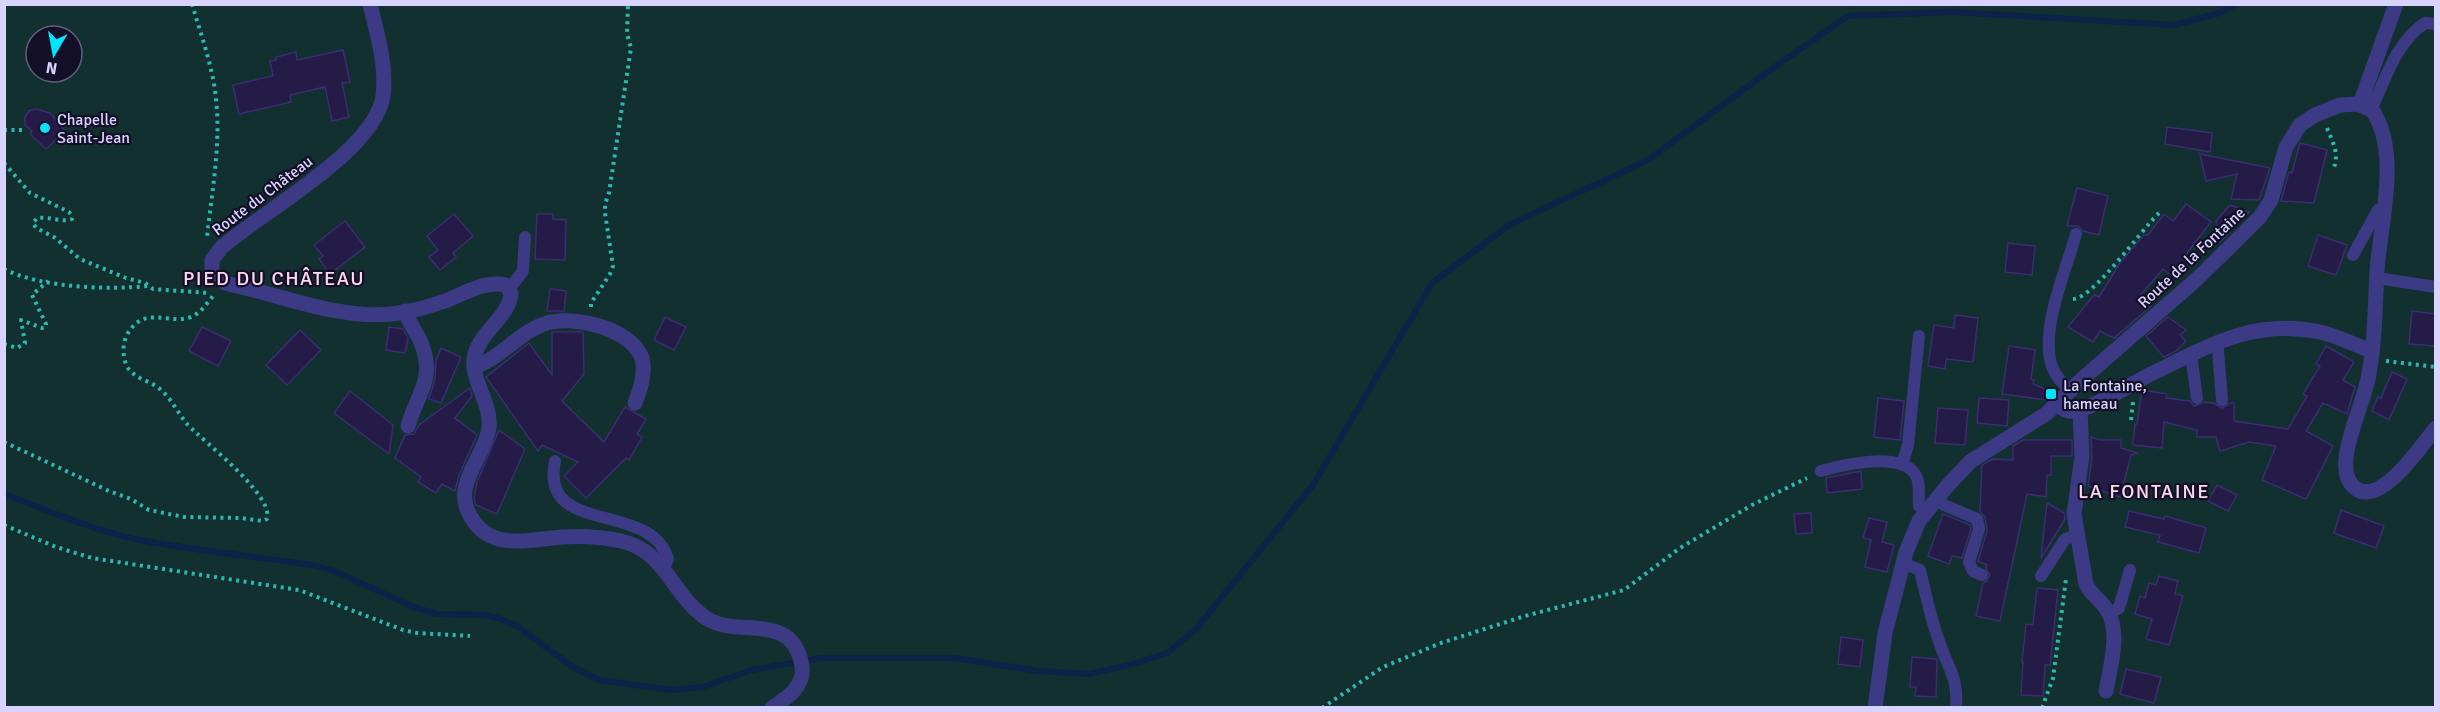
<svg xmlns="http://www.w3.org/2000/svg" width="2440" height="712" font-family="Signika,sans-serif">
  <style>
    .green { fill: #12302f; fill-rule: evenodd }
    .lines { fill: none; stroke-linecap: round; stroke-linejoin: round }
    .stream { stroke: #0c2248; stroke-width: 6 }
    .building { fill: #241b47; stroke: #3b2d73; stroke-width: 1.5 }
    .path { stroke: #2fb8b0; stroke-width: 4; stroke-dasharray: 3 4.5; stroke-linecap: butt }
    .service { stroke: #3d3a85; stroke-width: 12 }
    .minor { stroke: #3d3a85; stroke-width: 15 }
    .tertiary { stroke: #3d3a85; stroke-width: 15 }
    .poi-dot { fill: #00e5ff; stroke: #130f26; stroke-width: 2 }
    .labels { text-anchor: middle; stroke-width: 4.5; stroke-linejoin: round; paint-order: stroke }
    .poi-label { font-size: 16px; fill: #d9d4ff; stroke: #130f26; text-anchor: start }
    .street-label { font-size: 16px; fill: #d9d4ff; stroke: #130f26 }
    .quarter-label { font-size: 20px; letter-spacing: 1.5px; fill: #ffd6f0; stroke: #130f26 }
  </style>
  <rect width="100%" height="100%" fill="#130f26"/>
  <path class="green" d="M4,5H2435V707H5ZM36,36H72V72H36Z"/>
  <g class="lines">
    <path class="stream" d="M4,494C47,510 90,529 135,539C195,551 257,556 317,566L337,572L413,607L437,614L484,615L498,618L517,626L573,667L599,680L672,690L703,687L752,670L822,658H955L1038,671L1089,674L1129,665L1167,653L1196,629L1313,485L1432,283L1509,225L1648,160L1773,68L1848,16L1952,12L2175,25L2219,13L2236,4"/>
  </g>
  <g class="building">
    <polygon points="343,50 350,82 342,83 349,117 332,121 325,87 290,95 291,102 239,114 233,85 273,76 270,61 276,60 276,57 296,52 297,60"/>
    <polygon points="36,109 50,113 65,131 46,149 30,134 32,131 25,125 25,117 29,111"/>
    <polygon points="2167,127 2212,133 2210,152 2165,144"/>
    <polygon points="2300,143 2327,150 2314,203 2281,201 2289,172 2292,173"/>
    <polygon points="2200,154 2270,168 2259,200 2231,199 2237,174 2206,181"/>
    <polygon points="2077,188 2108,196 2099,235 2083,231 2078,226 2067,226"/>
    <polygon points="2186,204 2211,222 2184,257 2190,262 2176,279 2163,269 2138,298 2151,306 2114,338 2100,331 2093,342 2068,327 2094,295 2099,297 2120,263 2144,235 2148,235 2164,214 2173,221"/>
    <polygon points="2230,205 2249,212 2220,242 2216,221"/>
    <polygon points="454,214 473,236 453,253 456,257 440,270 429,257 438,250 427,236"/>
    <polygon points="537,214 553,214 553,219 566,220 565,260 535,259"/>
    <polygon points="345,221 365,247 330,274 319,259 323,256 314,245"/>
    <polygon points="2318,235 2347,245 2336,275 2308,266"/>
    <polygon points="2008,243 2035,246 2032,275 2005,272"/>
    <polygon points="550,289 566,291 564,311 547,311"/>
    <polygon points="2412,311 2436,314 2436,346 2409,344"/>
    <polygon points="1955,315 1978,318 1973,362 1946,359 1945,369 1928,366 1934,325 1954,328"/>
    <polygon points="665,317 686,327 674,350 654,340"/>
    <polygon points="2168,317 2186,330 2180,335 2186,341 2176,351 2164,357 2146,336"/>
    <polygon points="202,327 231,341 218,366 189,351"/>
    <polygon points="389,327 403,329 408,338 405,353 386,350"/>
    <polygon points="300,330 321,350 287,385 266,365"/>
    <polygon points="552,332 583,332 584,374 562,401 604,442 625,407 646,419 637,434 642,437 629,460 626,458 586,498 564,476 578,462 542,445 538,451 486,377 529,343 552,375"/>
    <polygon points="2009,346 2035,350 2031,379 2034,380 2033,384 2054,393 2046,400 2002,394"/>
    <polygon points="2326,346 2354,362 2343,380 2355,387 2347,414 2323,403 2306,431 2333,446 2306,499 2262,480 2276,446 2249,442 2220,451 2216,437 2197,437 2197,430 2164,422 2162,448 2133,445 2135,424 2137,424 2142,390 2167,394 2166,398 2190,401 2194,406 2204,402 2214,403 2222,408 2230,403 2234,403 2234,421 2288,429 2307,396 2303,394 2320,366 2316,364"/>
    <polygon points="441,348 461,357 441,403 429,399 435,379 436,361"/>
    <polygon points="2392,372 2407,379 2389,420 2372,411 2378,397 2381,398"/>
    <polygon points="470,388 472,396 455,418 477,435 459,475 455,491 442,484 436,493 418,482 421,477 395,458 405,435 414,434 419,425"/>
    <polygon points="350,391 393,425 389,454 334,413"/>
    <polygon points="1878,398 1904,401 1900,440 1874,437"/>
    <polygon points="1979,398 2009,400 2007,426 1977,423"/>
    <polygon points="1938,408 1968,410 1965,445 1935,443"/>
    <polygon points="499,430 525,449 497,514 476,505 474,498 477,482"/>
    <polygon points="2091,437 2100,440 2121,440 2121,448 2137,453 2131,455 2120,497 2088,486 2092,457"/>
    <polygon points="2023,440 2072,440 2072,456 2051,456 2051,475 2047,475 2046,497 2027,494 2000,621 1976,616 1983,583 1987,581 1990,575 1986,568 1987,565 1978,561 1987,531 1985,517 1980,511 1982,465 1993,459 2013,460 2013,446"/>
    <polygon points="1861,471 1862,489 1827,493 1826,478"/>
    <polygon points="2217,485 2237,495 2228,511 2208,501"/>
    <polygon points="2047,503 2064,513 2065,519 2041,558"/>
    <polygon points="2341,510 2384,526 2376,548 2334,533"/>
    <polygon points="2129,511 2164,519 2165,516 2206,528 2199,553 2158,542 2160,535 2125,527"/>
    <polygon points="1811,513 1812,533 1796,534 1794,514"/>
    <polygon points="1943,514 1970,525 1971,529 1962,558 1952,556 1949,564 1928,556"/>
    <polygon points="1869,518 1887,522 1882,542 1894,545 1887,572 1865,567 1871,540 1863,538"/>
    <polygon points="2159,576 2178,581 2175,594 2183,596 2169,645 2146,639 2152,619 2135,614 2140,596 2145,598 2149,583 2156,585"/>
    <polygon points="2037,588 2058,590 2050,665 2045,665 2043,696 2021,695 2023,662 2022,662 2026,624 2033,625"/>
    <polygon points="1841,637 1863,640 1860,667 1838,664"/>
    <polygon points="1912,657 1937,659 1936,697 1915,696 1916,687 1910,687"/>
    <polygon points="2126,669 2161,677 2154,703 2120,694"/>
  </g>
  <g class="lines">
    <g class="path">
      <path d="M192,4C201,35 213,67 216,99C221,144 212,191 207,237"/>
      <path d="M2327,128C2333,143 2340,154 2333,170"/>
      <polyline points="4,130 23,130"/>
      <path d="M4,163L30,193L69,212L72,216V219C62,223 48,216 37,218L33,223L36,228L54,237L80,259L126,278L145,283L153,289L208,293"/>
      <path d="M4,269C42,288 107,290 148,286"/>
      <path d="M2073,299C2093,299 2141,230 2159,213"/>
      <polyline points="591,307 591,303 610,274 613,266 605,213 605,204 609,193 631,48 627,34 628,4"/>
      <polyline points="4,344 17,348 25,343 21,320 42,328 46,327 46,324 32,295 48,281"/>
      <polyline points="2386,361 2436,367"/>
      <polyline points="2131,420 2133,402"/>
      <path d="M4,442L109,491L131,499L149,510L184,517L241,518L262,521L267,519C274,495 204,442 187,424C178,413 172,400 162,391C153,381 136,380 128,368C122,358 122,343 128,333C145,305 169,325 191,317C201,313 207,303 214,295"/>
      <polyline points="4,525 56,547 92,558 299,590 403,630 417,633 470,636"/>
      <polyline points="1322,708 1383,667 1441,643 1525,616 1624,590 1680,548 1752,505 1807,478"/>
      <polyline points="2042,708 2053,678 2066,579"/>
    </g>
    <g class="service">
      <path d="M2371,110C2386,79 2395,43 2425,23L2436,24"/>
      <polyline points="2353,255 2378,210 2385,208"/>
      <polyline points="2377,278 2436,287"/>
      <polyline points="510,288 523,271 525,237"/>
      <polyline points="2215,344 2218,350 2222,400"/>
      <polyline points="2191,355 2197,398"/>
      <path d="M2071,390C2063,384 2057,378 2053,369C2038,333 2066,271 2076,234"/>
      <path d="M555,461C539,537 651,500 668,559L664,568"/>
      <polyline points="1902,465 1908,445 1919,336"/>
      <path d="M1821,471C1842,465 1900,451 1915,474C1921,482 1918,497 1919,506L1926,513"/>
      <polyline points="1935,501 1977,519 1979,529 1969,562 1973,571 1982,575"/>
      <path d="M1903,563L1920,570C1926,595 1931,621 1940,644C1949,671 1958,676 1956,708"/>
      <polyline points="2041,576 2065,539 2071,537"/>
      <polyline points="2109,614 2119,608 2130,570"/>
    </g>
    <g class="minor">
      <path d="M370,4C377,33 387,66 383,96C375,151 263,211 221,248L212,260V274L225,283L237,286C287,297 340,319 391,314C410,312 428,307 445,301C464,294 485,280 506,285L511,293C510,316 481,331 475,354C468,377 492,402 489,428C485,455 456,482 467,509C485,553 526,540 562,537C581,536 602,537 621,541C665,551 671,592 703,616C735,641 792,608 802,666C805,686 787,698 772,708"/>
      <polyline points="2360,104 2396,4"/>
      <path d="M405,311C409,324 418,333 422,345C435,380 417,394 408,426"/>
      <path d="M474,367C500,359 518,333 544,324C572,314 631,328 642,358C646,373 640,390 635,403"/>
      <path d="M2057,404C2060,407 2064,410 2068,411C2084,415 2134,382 2151,374C2209,346 2253,318 2320,332C2338,336 2354,345 2372,351"/>
      <path d="M2080,411L2082,456L2074,514L2086,584C2091,595 2101,600 2107,610C2121,632 2110,668 2106,691"/>
    </g>
    <path class="tertiary" d="M1875,708L1885,633L1906,552L1919,521L1948,485L1971,461L2046,414L2080,381L2197,279L2260,217L2271,200L2286,147L2300,125L2315,115L2340,105L2358,104L2372,110C2401,152 2380,224 2377,271C2375,307 2375,344 2368,379C2362,406 2349,431 2346,458C2345,468 2346,481 2355,488C2381,508 2421,445 2436,428"/>
  </g>
  <g class="poi-dot">
    <circle cx="45" cy="128" r="6"/>
    <rect x="2045" y="388" width="12" height="12" rx="3"/>
  </g>
  <g class="labels">
    <g class="poi-label">
      <text x="57" y="125">Chapelle<tspan x="57" dy="18">Saint-Jean</tspan></text>
      <text x="2063" y="391">La Fontaine,<tspan x="2063" dy="18">hameau</tspan></text>
    </g>
    <g class="street-label">
      <text transform="translate(262 195) rotate(-37)" y="6">Route du Château</text>
      <text transform="translate(2191 257) rotate(-43)" y="6">Route de la Fontaine</text>
    </g>
    <g class="quarter-label">
      <text x="274" y="285">PIED DU CHÂTEAU</text>
      <text x="2144" y="498">LA FONTAINE</text>
    </g>
  </g>
  <rect width="2440" height="712" fill="none" stroke="#d9d4ff" stroke-width="12"/>
  <g transform="translate(54 54) rotate(190)"><circle r="28" fill="#130f26" stroke="#625e7d" stroke-width="1.5"/>
  <path d="M0-4.5L10 22L0 15L-10 22Z" fill="#00e5ff"/>
  <text y="-9" font-size="16" font-weight="bold" text-anchor="middle" fill="#d9d4ff">N</text>
  </g>
</svg>
